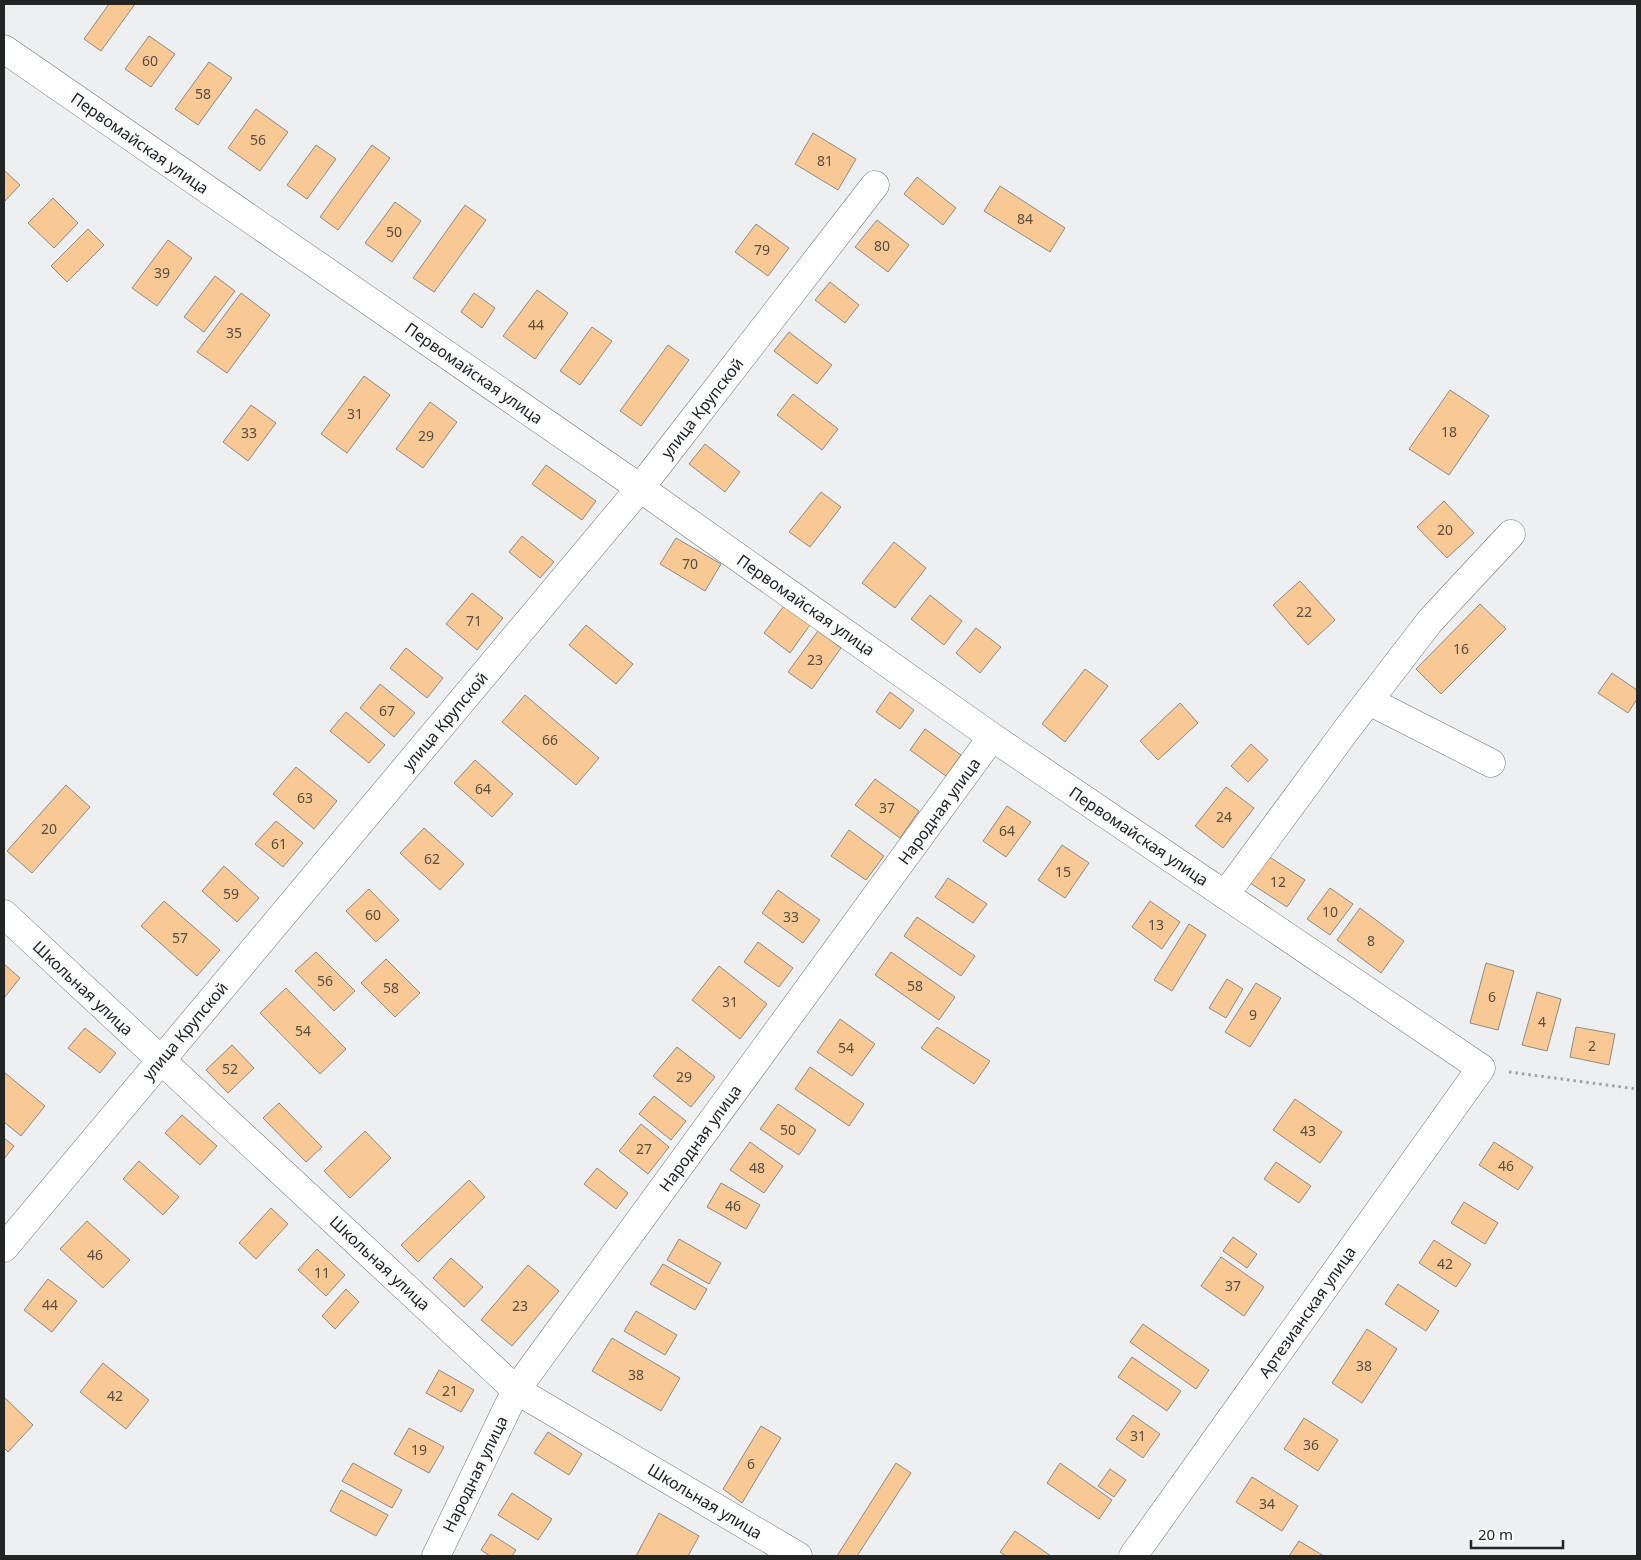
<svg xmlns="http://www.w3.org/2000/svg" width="1641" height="1560" font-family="'Noto Sans',sans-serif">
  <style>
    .building { fill: #f9c995; stroke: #8c8a88 }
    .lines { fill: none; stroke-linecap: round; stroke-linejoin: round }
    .minor-casing { stroke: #737476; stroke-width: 29 }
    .path { stroke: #a1a2a4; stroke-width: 3; stroke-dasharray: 2.5 4; stroke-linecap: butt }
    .minor { stroke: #fff; stroke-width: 28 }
    .labels { text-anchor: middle; stroke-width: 4.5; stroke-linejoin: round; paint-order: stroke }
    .number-label { font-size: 14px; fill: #584d40 }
    .street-label { font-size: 16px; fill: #232424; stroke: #fbfcfe }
  </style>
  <rect width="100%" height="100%" fill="#edeff1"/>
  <g class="building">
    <polygon points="109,4 135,4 101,51 84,39"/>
    <polygon points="149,36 175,54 151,87 125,69"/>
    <polygon points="209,62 232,78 198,125 175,109"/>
    <polygon points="256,109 288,132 260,171 228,148"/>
    <polygon points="813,133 856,159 838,190 795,164"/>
    <polygon points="316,145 336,159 307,199 287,185"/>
    <polygon points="372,145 390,158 338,230 320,217"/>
    <polygon points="4,170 20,185 4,202"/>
    <polygon points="917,177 956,208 943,225 904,194"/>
    <polygon points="1000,186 1065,228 1050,252 984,211"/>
    <polygon points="53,198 78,223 54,248 28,223"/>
    <polygon points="395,202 421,221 392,262 365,243"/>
    <polygon points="465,205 486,220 434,292 413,278"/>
    <polygon points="877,220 909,245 888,272 855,247"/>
    <polygon points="756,224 789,248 768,276 735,252"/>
    <polygon points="88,229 104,245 67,282 51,266"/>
    <polygon points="168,240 192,258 157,306 132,288"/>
    <polygon points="215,276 235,291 204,332 184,317"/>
    <polygon points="830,282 859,305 845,323 815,300"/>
    <polygon points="537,290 568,313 535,359 503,336"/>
    <polygon points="241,293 270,315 227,373 197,352"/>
    <polygon points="474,293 495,308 482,328 461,312"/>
    <polygon points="592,327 612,341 580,385 560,371"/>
    <polygon points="789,332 832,365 817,384 774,351"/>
    <polygon points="668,345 689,360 641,426 620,411"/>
    <polygon points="364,376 390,395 347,453 321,434"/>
    <polygon points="1450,390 1489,416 1449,475 1409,449"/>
    <polygon points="793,394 838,429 822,450 777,415"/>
    <polygon points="430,402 457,422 423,468 396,449"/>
    <polygon points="251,405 276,423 248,461 223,442"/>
    <polygon points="705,444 740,472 725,492 689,464"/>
    <polygon points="546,465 596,501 582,520 532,484"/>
    <polygon points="821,492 841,507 810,547 789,532"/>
    <polygon points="1444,501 1474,533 1447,558 1417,527"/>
    <polygon points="522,536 554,562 540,578 509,552"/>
    <polygon points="676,538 721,564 705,591 660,564"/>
    <polygon points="894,542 926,568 895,608 862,583"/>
    <polygon points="1300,581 1335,620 1308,645 1273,605"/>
    <polygon points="472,593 503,618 477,650 446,624"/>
    <polygon points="930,595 962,621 944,645 911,619"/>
    <polygon points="786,603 812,622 790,653 764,633"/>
    <polygon points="1480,604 1506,629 1441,694 1416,669"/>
    <polygon points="586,625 633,664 616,684 569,645"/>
    <polygon points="976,628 1001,647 980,673 956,653"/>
    <polygon points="818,631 841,648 812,689 788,672"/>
    <polygon points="406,648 443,678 427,698 390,668"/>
    <polygon points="1085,669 1108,686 1065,742 1042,724"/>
    <polygon points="1612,673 1637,690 1637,699 1628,713 1598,693"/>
    <polygon points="380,684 415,713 394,737 360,708"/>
    <polygon points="890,692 914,710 900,729 876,712"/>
    <polygon points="525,695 599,758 576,785 502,722"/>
    <polygon points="1180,703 1198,723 1158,760 1140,741"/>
    <polygon points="346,712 385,745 369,763 330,731"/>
    <polygon points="925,729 961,755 946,776 910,750"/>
    <polygon points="1251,744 1268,760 1248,782 1231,766"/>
    <polygon points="475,760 513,794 492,817 454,783"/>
    <polygon points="296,767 337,801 314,829 273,794"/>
    <polygon points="875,779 919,811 900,838 855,805"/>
    <polygon points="66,785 90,807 32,873 7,851"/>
    <polygon points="1226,787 1254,808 1223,848 1195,826"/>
    <polygon points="1007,806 1031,822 1006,857 983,841"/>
    <polygon points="276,821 303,843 283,867 255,844"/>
    <polygon points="424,828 464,864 440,890 400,853"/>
    <polygon points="849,830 884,856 866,880 831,856"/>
    <polygon points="1062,845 1089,863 1065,898 1038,880"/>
    <polygon points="1268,856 1305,880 1287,907 1250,883"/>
    <polygon points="224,866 259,898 237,922 202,891"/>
    <polygon points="948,878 987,904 973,923 935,897"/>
    <polygon points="1330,888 1353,904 1330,935 1307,919"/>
    <polygon points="369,889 399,920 376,942 346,911"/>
    <polygon points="778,890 820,920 803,943 762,913"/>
    <polygon points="164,901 220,950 197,976 141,926"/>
    <polygon points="1150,901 1180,922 1162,949 1132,927"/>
    <polygon points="1360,908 1404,941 1381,973 1337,940"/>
    <polygon points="917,917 975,956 961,976 904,936"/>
    <polygon points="1189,924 1206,935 1172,991 1154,980"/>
    <polygon points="758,942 793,968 779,987 744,962"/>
    <polygon points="316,952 355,991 334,1011 295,971"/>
    <polygon points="891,952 955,997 939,1020 875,975"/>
    <polygon points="386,959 420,993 395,1017 361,983"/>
    <polygon points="1486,963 1514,971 1498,1030 1470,1023"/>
    <polygon points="4,964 20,978 4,998"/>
    <polygon points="719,966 767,1004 740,1039 692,1000"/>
    <polygon points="1227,979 1243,989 1226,1018 1209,1008"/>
    <polygon points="1256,983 1281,998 1250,1047 1225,1032"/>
    <polygon points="286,988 346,1049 320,1074 260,1013"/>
    <polygon points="1537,992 1561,999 1547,1051 1522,1045"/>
    <polygon points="840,1019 875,1044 852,1076 817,1052"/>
    <polygon points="937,1027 990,1061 974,1084 921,1048"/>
    <polygon points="1576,1027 1615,1034 1609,1065 1570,1057"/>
    <polygon points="85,1028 116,1053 100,1073 68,1048"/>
    <polygon points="232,1045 254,1068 228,1093 206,1070"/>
    <polygon points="677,1047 715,1077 691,1107 653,1076"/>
    <polygon points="810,1067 864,1104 849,1126 795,1089"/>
    <polygon points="4,1072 45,1106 21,1136 4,1122"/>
    <polygon points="654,1096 686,1121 671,1140 639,1114"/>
    <polygon points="1295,1099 1342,1132 1320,1163 1273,1130"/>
    <polygon points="279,1103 322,1147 306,1162 263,1118"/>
    <polygon points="778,1104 816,1130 799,1155 760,1129"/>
    <polygon points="182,1115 217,1146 200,1165 165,1133"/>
    <polygon points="641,1124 669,1147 648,1174 619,1151"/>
    <polygon points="365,1131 391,1158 350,1198 324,1171"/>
    <polygon points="4,1138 14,1146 4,1159"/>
    <polygon points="750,1142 783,1166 764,1193 730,1170"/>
    <polygon points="1494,1142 1533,1167 1518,1190 1479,1165"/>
    <polygon points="139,1161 179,1197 163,1215 123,1179"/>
    <polygon points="1276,1162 1311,1186 1299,1203 1264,1179"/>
    <polygon points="597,1168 628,1193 616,1209 584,1184"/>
    <polygon points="469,1180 485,1197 418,1262 401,1245"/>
    <polygon points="721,1183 760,1205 746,1229 707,1207"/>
    <polygon points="1464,1202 1498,1223 1485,1244 1451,1223"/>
    <polygon points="271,1208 288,1224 256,1259 239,1243"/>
    <polygon points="87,1221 130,1260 103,1288 60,1249"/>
    <polygon points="1233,1237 1257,1254 1247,1268 1223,1251"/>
    <polygon points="679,1239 721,1263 709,1284 667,1260"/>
    <polygon points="1434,1240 1471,1264 1456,1287 1419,1263"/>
    <polygon points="317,1249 345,1275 326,1296 298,1270"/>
    <polygon points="1221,1257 1264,1287 1244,1316 1201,1286"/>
    <polygon points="451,1258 483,1287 464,1307 433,1278"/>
    <polygon points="663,1264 707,1289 695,1310 650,1284"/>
    <polygon points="528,1265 559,1291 512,1346 481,1320"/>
    <polygon points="48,1279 77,1301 52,1332 24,1310"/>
    <polygon points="1398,1284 1439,1311 1426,1331 1385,1304"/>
    <polygon points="346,1289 359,1302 335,1329 322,1316"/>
    <polygon points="636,1311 677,1335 665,1355 624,1331"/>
    <polygon points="1143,1324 1209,1370 1196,1389 1130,1342"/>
    <polygon points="1367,1329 1397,1349 1362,1403 1332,1383"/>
    <polygon points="612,1338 680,1378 661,1411 592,1371"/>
    <polygon points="1132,1357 1181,1391 1167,1411 1118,1377"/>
    <polygon points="103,1363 149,1400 126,1429 80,1392"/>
    <polygon points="439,1370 474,1390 461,1412 426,1393"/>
    <polygon points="4,1397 33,1425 8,1452 4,1448"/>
    <polygon points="1133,1415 1160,1434 1143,1458 1116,1439"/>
    <polygon points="1304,1418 1338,1440 1318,1471 1284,1449"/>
    <polygon points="761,1426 781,1438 742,1503 723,1489"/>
    <polygon points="409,1428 444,1447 429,1473 394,1454"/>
    <polygon points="548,1432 582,1454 569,1475 534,1453"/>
    <polygon points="353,1463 402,1490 392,1508 342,1481"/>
    <polygon points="896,1463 911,1473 857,1556 837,1556"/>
    <polygon points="1060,1463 1112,1500 1099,1519 1047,1483"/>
    <polygon points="1110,1469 1126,1480 1114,1497 1098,1486"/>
    <polygon points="1252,1477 1298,1506 1282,1531 1236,1502"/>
    <polygon points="341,1490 388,1515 376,1536 330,1511"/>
    <polygon points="512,1493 552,1519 538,1540 498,1515"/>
    <polygon points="659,1513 699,1536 688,1556 636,1556"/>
    <polygon points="1015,1531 1051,1556 1006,1556 1000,1552"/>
    <polygon points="491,1534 516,1550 512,1556 490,1556 481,1550"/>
    <polygon points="1299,1541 1324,1556 1289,1556"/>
  </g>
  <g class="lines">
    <defs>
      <g id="minor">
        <polyline points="4,49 640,488 992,737 1481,1068 1133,1556"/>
        <polyline points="1369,701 1491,763"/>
        <polyline points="1225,895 1347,729 1430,621 1511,534"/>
        <polyline points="4,914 516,1390 798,1556"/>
        <polyline points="4,1248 640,488 875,185"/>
        <polyline points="436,1556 516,1390 992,737"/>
      </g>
    </defs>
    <use href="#minor" class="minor-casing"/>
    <polyline class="path" points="1509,1072 1637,1089"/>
    <use href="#minor" class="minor"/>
  </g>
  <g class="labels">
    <g class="number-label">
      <text x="150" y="66">60</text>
      <text x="203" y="99">58</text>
      <text x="258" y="145">56</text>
      <text x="825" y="166">81</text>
      <text x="1025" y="224">84</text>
      <text x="394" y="237">50</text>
      <text x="882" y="251">80</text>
      <text x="762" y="255">79</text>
      <text x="162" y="278">39</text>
      <text x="536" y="330">44</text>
      <text x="234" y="338">35</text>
      <text x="355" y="419">31</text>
      <text x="1449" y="437">18</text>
      <text x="249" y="438">33</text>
      <text x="426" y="441">29</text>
      <text x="1445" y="535">20</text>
      <text x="690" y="569">70</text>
      <text x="1304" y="617">22</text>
      <text x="474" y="626">71</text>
      <text x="1461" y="654">16</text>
      <text x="815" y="665">23</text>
      <text x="387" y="716">67</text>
      <text x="550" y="745">66</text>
      <text x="483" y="794">64</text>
      <text x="305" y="803">63</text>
      <text x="887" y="813">37</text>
      <text x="1224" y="822">24</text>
      <text x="49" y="834">20</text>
      <text x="1007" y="836">64</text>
      <text x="279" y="849">61</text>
      <text x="432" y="864">62</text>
      <text x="1063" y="877">15</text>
      <text x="1278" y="887">12</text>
      <text x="231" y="899">59</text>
      <text x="1330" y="917">10</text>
      <text x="373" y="920">60</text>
      <text x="791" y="922">33</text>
      <text x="1156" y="930">13</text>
      <text x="180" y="943">57</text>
      <text x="1371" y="946">8</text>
      <text x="325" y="986">56</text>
      <text x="915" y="991">58</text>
      <text x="391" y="993">58</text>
      <text x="1492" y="1002">6</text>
      <text x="730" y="1007">31</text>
      <text x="1253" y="1020">9</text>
      <text x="1542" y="1027">4</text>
      <text x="303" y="1036">54</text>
      <text x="1592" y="1051">2</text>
      <text x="846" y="1053">54</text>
      <text x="230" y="1074">52</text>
      <text x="684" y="1082">29</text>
      <text x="788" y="1135">50</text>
      <text x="1308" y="1136">43</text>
      <text x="644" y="1154">27</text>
      <text x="1506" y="1171">46</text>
      <text x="757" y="1173">48</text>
      <text x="733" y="1211">46</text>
      <text x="95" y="1260">46</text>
      <text x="1445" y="1269">42</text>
      <text x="322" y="1278">11</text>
      <text x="1233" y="1291">37</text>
      <text x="50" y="1310">44</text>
      <text x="520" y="1311">23</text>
      <text x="1364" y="1371">38</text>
      <text x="636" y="1380">38</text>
      <text x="450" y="1396">21</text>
      <text x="115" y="1401">42</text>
      <text x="1138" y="1441">31</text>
      <text x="1311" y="1450">36</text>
      <text x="419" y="1455">19</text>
      <text x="751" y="1469">6</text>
      <text x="1267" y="1509">34</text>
    </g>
    <g class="street-label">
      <text transform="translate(140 143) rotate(35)" y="6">Первомайская улица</text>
      <text transform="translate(474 373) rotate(35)" y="6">Первомайская улица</text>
      <text transform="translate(702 408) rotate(-52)" y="6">улица Крупской</text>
      <text transform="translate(806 605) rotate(35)" y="6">Первомайская улица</text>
      <text transform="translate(445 721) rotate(-50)" y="6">улица Крупской</text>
      <text transform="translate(939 811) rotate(-54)" y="6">Народная улица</text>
      <text transform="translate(1139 836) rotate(34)" y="6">Первомайская улица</text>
      <text transform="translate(83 988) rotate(43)" y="6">Школьная улица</text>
      <text transform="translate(185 1031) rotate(-50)" y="6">улица Крупской</text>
      <text transform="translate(700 1138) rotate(-54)" y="6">Народная улица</text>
      <text transform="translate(380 1263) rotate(43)" y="6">Школьная улица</text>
      <text transform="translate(1307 1312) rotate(-55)" y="6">Артезианская улица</text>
      <text transform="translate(475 1474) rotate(-64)" y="6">Народная улица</text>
      <text transform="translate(705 1501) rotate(31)" y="6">Школьная улица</text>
    </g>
  </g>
  <rect width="1641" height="1560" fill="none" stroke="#232424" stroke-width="10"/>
  <path d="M1471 1540v8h92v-8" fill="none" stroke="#232424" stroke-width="2.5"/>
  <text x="1478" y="1540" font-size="15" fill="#232424" stroke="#fbfcfe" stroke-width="4" paint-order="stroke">20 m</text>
</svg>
